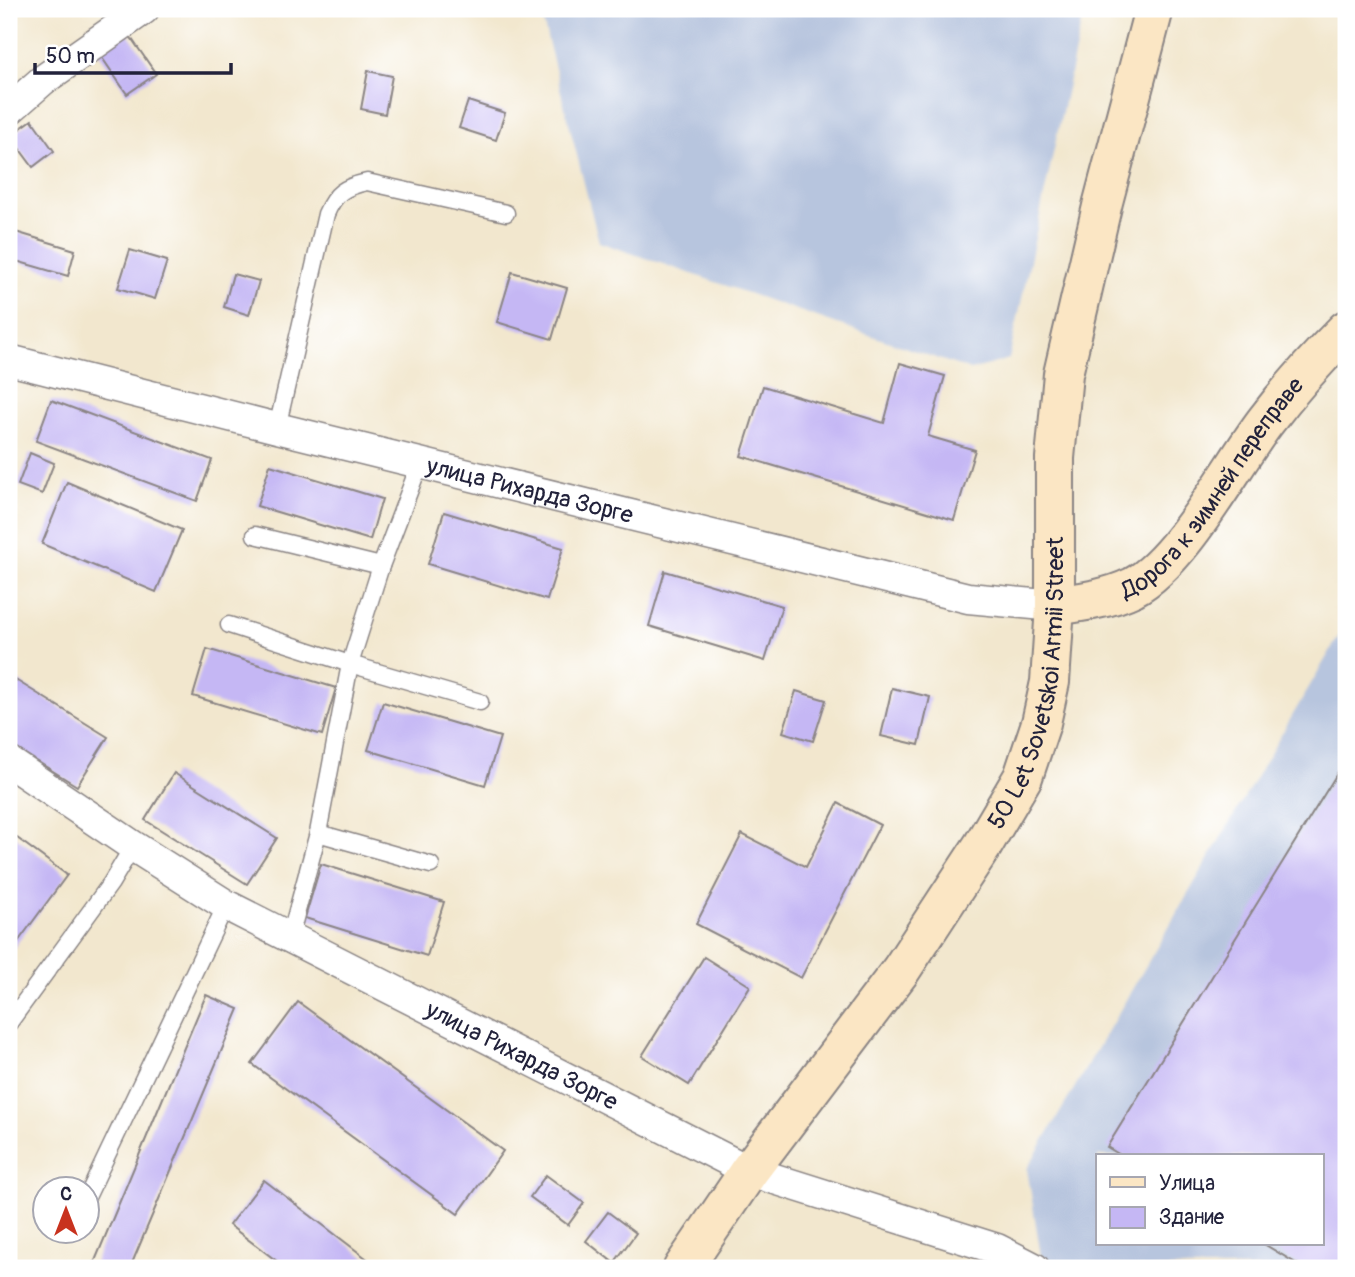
<svg xmlns="http://www.w3.org/2000/svg" width="1355" height="1277" font-family="Pangolin,sans-serif">
  <style>
    .industrial { fill: #b7c5de; fill-rule: evenodd }
    .building { fill: #c5b7f4 }
    .lines { fill: none; stroke-linecap: round; stroke-linejoin: round }
    .lane-casing { stroke: #8a8484; stroke-width: 19 }
    .street-casing { stroke: #8a8484; stroke-width: 33 }
    .secondary-casing { stroke: #8a8484; stroke-width: 42 }
    .lane { stroke: #fff; stroke-width: 16 }
    .street { stroke: #fff; stroke-width: 30 }
    .secondary { stroke: #fbe6c4; stroke-width: 38 }
    .labels { text-anchor: middle; stroke-width: 5; stroke-linejoin: round; paint-order: stroke }
    .street-label { font-size: 24px; fill: #22223b; stroke: #fff }
  </style>
  <rect width="100%" height="100%" fill="#fff"/>
  <filter id="ink" filterUnits="userSpaceOnUse"><feTurbulence type="fractalNoise" baseFrequency=".0143" numOctaves="2"/><feDisplacementMap in="SourceGraphic" scale="14" xChannelSelector="R" yChannelSelector="G"/><feConvolveMatrix kernelMatrix="1 2 1 2 8 2 1 2 1" color-interpolation-filters="sRGB"/></filter>
  <filter id="wash" filterUnits="userSpaceOnUse"><feTurbulence type="fractalNoise" baseFrequency=".00686" numOctaves="4" result="noise"/><feDisplacementMap in="SourceGraphic" scale="28" xChannelSelector="R" yChannelSelector="G"/><feGaussianBlur stdDeviation="1.57" result="paint"/><feColorMatrix in="noise" values="0 0 0 0 0 0 0 0 0 0 0 0 0 0 0 0 0 1.4 0 .05"/><feComposite in="paint" operator="in"/></filter>
  <g filter="url(#wash)">
    <rect width="100%" height="100%" fill="#f2e7ce"/>
    <g class="industrial">
      <polygon points="540,9 1084,9 1009,359 971,370 599,242"/>
      <path d="M1346,624V1268H1062L1041,1256L1027,1169ZM1098,1156H1322V1244H1098Z"/>
    </g>
    <g id="blocks">
      <g class="building">
        <polygon points="123,26 156,74 127,94 94,46"/>
        <polygon points="368,71 392,76 385,114 361,109"/>
        <polygon points="468,101 505,113 496,140 459,128"/>
        <polygon points="32,120 54,151 33,167 10,136"/>
        <polygon points="9,230 75,250 68,276 9,259"/>
        <polygon points="130,250 167,261 155,299 118,288"/>
        <polygon points="512,272 567,288 552,339 497,322"/>
        <polygon points="233,274 259,281 249,315 224,307"/>
        <polygon points="900,363 945,376 928,436 975,450 954,520 741,456 763,386 884,423"/>
        <polygon points="51,400 212,460 197,501 36,441"/>
        <polygon points="30,453 54,463 42,494 18,485"/>
        <polygon points="270,465 382,499 370,540 257,506"/>
        <polygon points="67,482 182,530 156,592 42,544"/>
        <polygon points="444,512 563,548 547,600 428,564"/>
        <polygon points="665,571 782,606 765,661 649,626"/>
        <polygon points="207,649 336,688 322,735 193,696"/>
        <polygon points="9,676 108,737 77,786 9,744"/>
        <polygon points="892,688 930,697 919,745 881,736"/>
        <polygon points="796,691 826,700 813,741 783,732"/>
        <polygon points="383,702 500,737 485,785 368,750"/>
        <polygon points="1346,759 1346,1268 1304,1268 1264,1244 1322,1244 1322,1156 1122,1156 1107,1147"/>
        <polygon points="174,773 277,838 247,884 145,820"/>
        <polygon points="838,803 880,825 801,978 696,924 742,834 806,867"/>
        <polygon points="9,832 67,875 9,954"/>
        <polygon points="321,864 444,902 427,956 305,918"/>
        <polygon points="704,957 750,986 689,1085 642,1056"/>
        <polygon points="206,995 239,1009 130,1268 92,1268"/>
        <polygon points="298,1002 503,1151 458,1214 252,1064"/>
        <polygon points="546,1175 584,1203 568,1225 530,1197"/>
        <polygon points="264,1180 379,1268 286,1268 229,1225"/>
        <polygon points="608,1212 636,1233 614,1263 586,1241"/>
      </g>
    </g>
  </g>
  <g filter="url(#ink)">
    <use href="#blocks" fill-opacity="0" stroke="#8a8484" stroke-width="2"/>
    <g class="lines">
      <defs>
        <g id="lane">
          <path d="M277,428L326,214C335,193 344,187 367,182L506,213"/>
          <polyline points="255,535 381,566"/>
          <polyline points="229,625 350,664 480,702"/>
          <polyline points="318,833 431,865"/>
          <polyline points="290,937 318,833 350,664 381,566 420,463"/>
          <polyline points="9,1023 111,883 133,846"/>
          <polyline points="88,1195 226,905"/>
        </g>
        <g id="street">
          <polyline points="9,110 43,80 144,9"/>
          <path id="s1" d="M9,360L277,428L968,598L1055,606"/>
          <path id="s2" d="M9,762L133,846L226,905L749,1171L997,1249L1034,1268"/>
        </g>
        <g id="secondary">
          <path id="s3" d="M1055,606C1082,602 1108,599 1133,587C1181,562 1231,467 1265,422C1290,389 1317,359 1346,330"/>
          <path id="s4" d="M683,1268L749,1171L901,970L983,845L1023,777L1041,723L1050,682L1055,606V458L1063,374L1103,202L1154,9"/>
        </g>
      </defs>
      <use href="#lane" class="lane-casing"/>
      <use href="#street" class="street-casing"/>
      <use href="#secondary" class="secondary-casing"/>
      <use href="#lane" class="lane"/>
      <use href="#street" class="street"/>
      <use href="#secondary" class="secondary"/>
    </g>
  </g>
  <g class="labels">
    <g class="street-label">
      <text dy="8" stroke="none"><textPath href="#s3" startOffset="208">Дорога к зимней переправе</textPath></text>
      <text dy="8" stroke="none"><textPath href="#s1" startOffset="537">улица Рихарда Зорге</textPath></text>
      <text dy="8" stroke="none"><textPath href="#s4" startOffset="691">50 Let Sovetskoi Armii Street</textPath></text>
      <text dy="8" stroke="none"><textPath href="#s2" startOffset="592">улица Рихарда Зорге</textPath></text>
    </g>
  </g>
  <rect width="1355" height="1277" fill="none" stroke="#fff" stroke-width="35"/>
  <rect x="1096" y="1154" width="228" height="91" fill="#ffffff" stroke="#a7a7b1" stroke-width="2"/>
  <rect x="1110" y="1177" width="35" height="10" fill="#fbe6c4" stroke="#a7a7b1" stroke-width="2"/>
  <text x="1159" y="1190" font-size="21" fill="#22223b">Улица</text>
  <rect x="1110" y="1207" width="35" height="21" fill="#c5b7f4" stroke="#a7a7b1" stroke-width="2"/>
  <text x="1159" y="1224" font-size="21" fill="#22223b">Здание</text>
  <g transform="translate(66 1210)"><circle r="33" fill="#ffffff" stroke="#a7a7b1" stroke-width="2"/>
  <path d="M0-5L12 26L0 18L-12 26Z" fill="#c8321e"/>
  <text y="-10" font-size="19" font-weight="bold" text-anchor="middle" fill="#22223b">С</text>
  </g>
  <path d="M35 63v10h196v-10" fill="none" stroke="#22223b" stroke-width="3.5"/>
  <text x="46" y="63" font-size="21" fill="#22223b" stroke="#ffffff" stroke-width="5" paint-order="stroke">50 m</text>
</svg>
